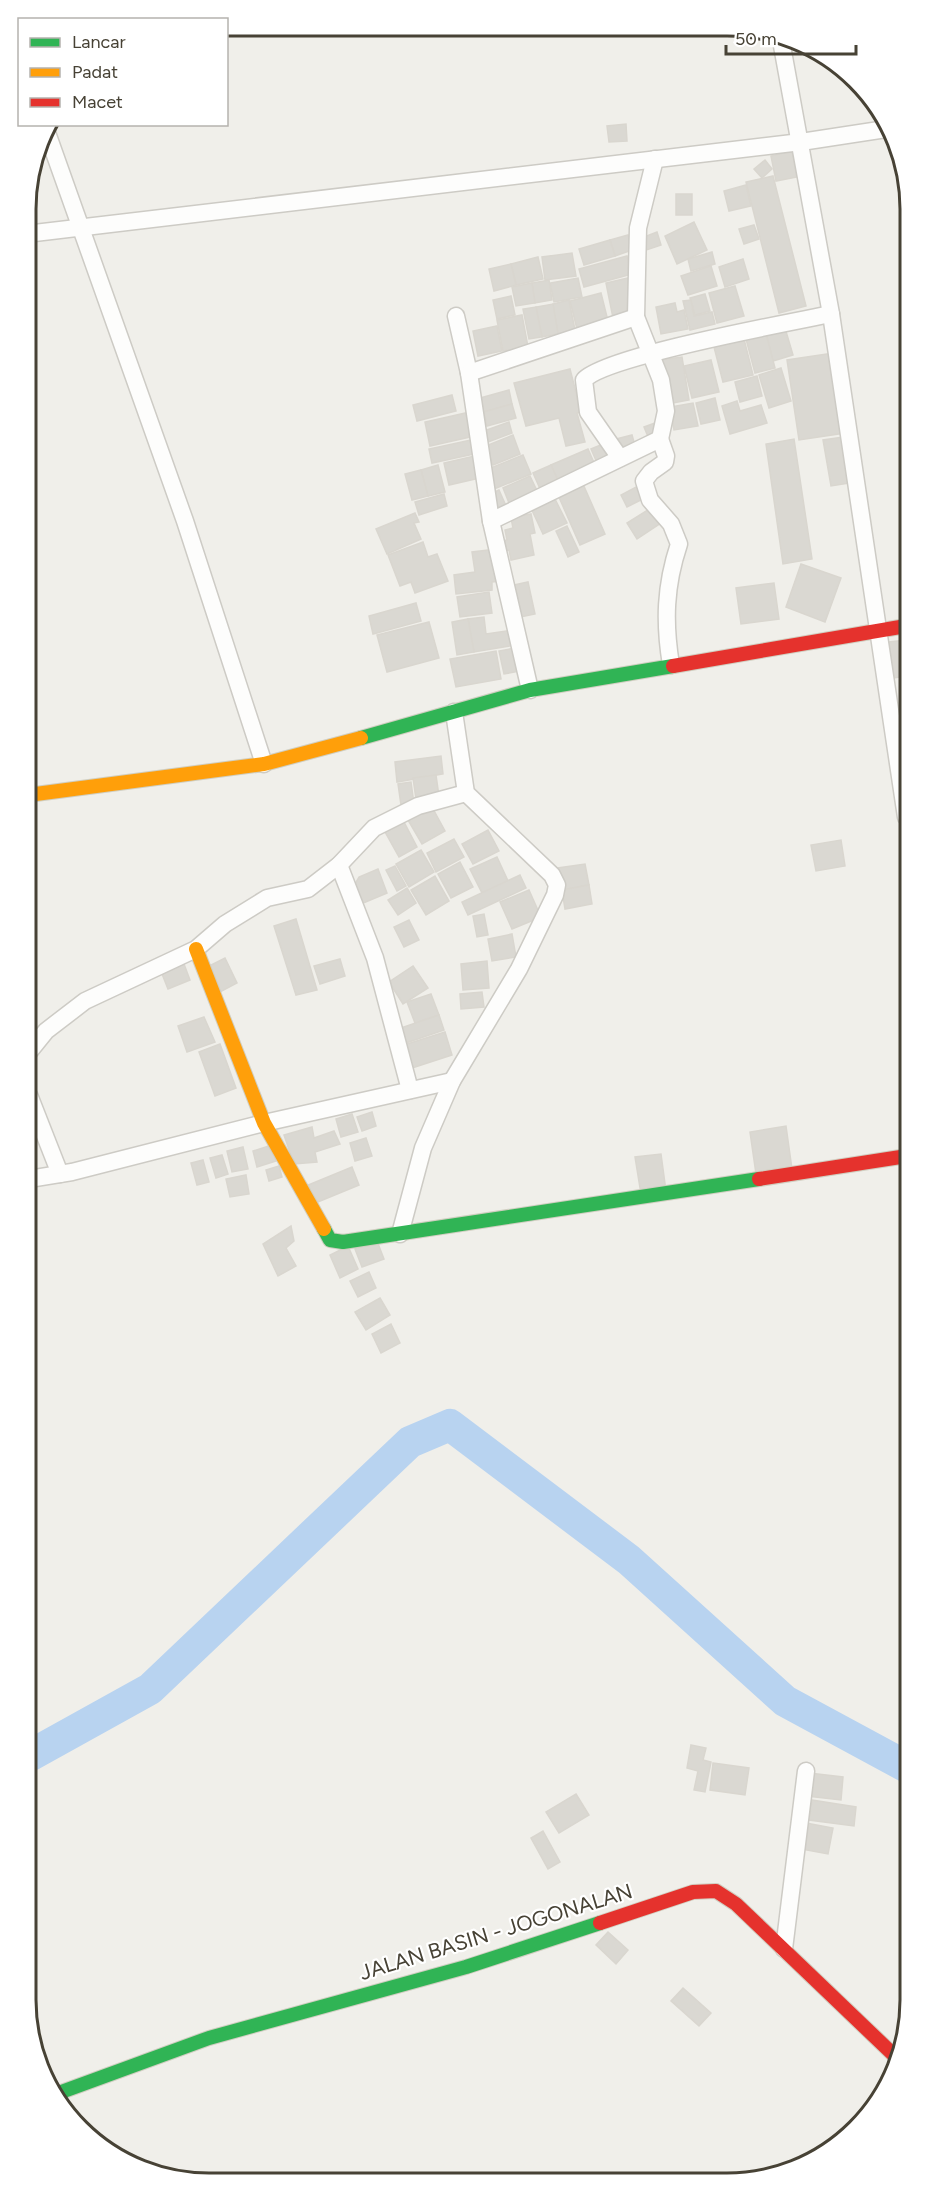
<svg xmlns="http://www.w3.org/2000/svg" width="936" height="2209" font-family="Figtree,sans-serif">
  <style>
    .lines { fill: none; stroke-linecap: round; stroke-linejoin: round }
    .river { stroke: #b8d3f0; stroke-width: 32 }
    .building { fill: #dad8d2; stroke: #d9d6cf; stroke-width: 1.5 }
    .street-casing { stroke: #cdcbc5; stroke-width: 19 }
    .fast-casing { stroke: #d0cec0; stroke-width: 16 }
    .slow-casing { stroke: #d0cec0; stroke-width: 16 }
    .jam-casing { stroke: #d0cec0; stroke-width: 16 }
    .street { stroke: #fdfdfc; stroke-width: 16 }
    .fast { stroke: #30b455; stroke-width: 14 }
    .slow { stroke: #ff9f0a; stroke-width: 14 }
    .jam { stroke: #e5322d; stroke-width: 14 }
    .labels { text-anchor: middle; stroke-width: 4.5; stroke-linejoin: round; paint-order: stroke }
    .street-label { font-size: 21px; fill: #474235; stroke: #fff }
    .rim { fill: none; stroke: #474235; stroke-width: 3 }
  </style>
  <rect width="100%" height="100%" fill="#f0efea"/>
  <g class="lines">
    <polyline class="river" points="31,1755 150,1689 410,1442 450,1425 629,1560 785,1701 909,1768"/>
  </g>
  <g class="building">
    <polygon points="626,124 627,141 609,142 607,126"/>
    <polygon points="792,151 797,177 776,181 771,156"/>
    <polygon points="765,160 772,169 762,178 754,169"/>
    <polygon points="773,176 806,306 779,313 746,182"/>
    <polygon points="746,185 751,206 729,211 724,191"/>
    <rect x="676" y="194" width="16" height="21"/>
    <polygon points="694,222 707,250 677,264 665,236"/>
    <polygon points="754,225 759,239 744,244 739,229"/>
    <polygon points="657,232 661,245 643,251 639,239"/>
    <polygon points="628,235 632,250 615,256 610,240"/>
    <polygon points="610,240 615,256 584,265 579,249"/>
    <polygon points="712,252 715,264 691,271 688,259"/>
    <polygon points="572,253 576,276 545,280 542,257"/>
    <polygon points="627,256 632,274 584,287 579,269"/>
    <polygon points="538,257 543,279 516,285 511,264"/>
    <polygon points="743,259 749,279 725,287 719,267"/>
    <polygon points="511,264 516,285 494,291 489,269"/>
    <polygon points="711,266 717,286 688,295 681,276"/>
    <polygon points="578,278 582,297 554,302 550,283"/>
    <polygon points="628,278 635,314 613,318 606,283"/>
    <polygon points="549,280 552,300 535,303 532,283"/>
    <polygon points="532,283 535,303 516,306 512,287"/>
    <polygon points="735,286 744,316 717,323 709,293"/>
    <polygon points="601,293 608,321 577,329 570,301"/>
    <polygon points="705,294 710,311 695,315 690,298"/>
    <polygon points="511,296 515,315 497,319 493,300"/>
    <polygon points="569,300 575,330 558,334 553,304"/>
    <polygon points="691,300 694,316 712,312 715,324 690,330 683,301"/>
    <polygon points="675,303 677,312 684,310 688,329 661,334 656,307"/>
    <polygon points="553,304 558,334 542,337 536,307"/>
    <polygon points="536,307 542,337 529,339 523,309"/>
    <polygon points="522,315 528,347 503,351 497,320"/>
    <polygon points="497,326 502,351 478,356 473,331"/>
    <polygon points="785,328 793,355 773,361 766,334"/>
    <polygon points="766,334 775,368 755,373 746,339"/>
    <polygon points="744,339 753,375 723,382 714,347"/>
    <polygon points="833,353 845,433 799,440 787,360"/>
    <polygon points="682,357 689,400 667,404 660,360"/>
    <polygon points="711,360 719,392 692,398 684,366"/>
    <polygon points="781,368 791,401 769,408 759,375"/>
    <polygon points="570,369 581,412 577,413 585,442 566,446 559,418 526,426 514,383"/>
    <polygon points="757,376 762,396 740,402 735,382"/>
    <polygon points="509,390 512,404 484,412 480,398"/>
    <polygon points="452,395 456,411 417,421 413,405"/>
    <polygon points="715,398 720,420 701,424 696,403"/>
    <polygon points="737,401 740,411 761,405 767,423 730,434 722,406"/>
    <polygon points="693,403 698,426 674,430 670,407"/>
    <polygon points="512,404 516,418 487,426 484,412"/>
    <polygon points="470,412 475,436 430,446 425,422"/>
    <polygon points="509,422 512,433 488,442 484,431"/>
    <polygon points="655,423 660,436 649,439 644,427"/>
    <polygon points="513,435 520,454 493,465 486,446"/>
    <polygon points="632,435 636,449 620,454 616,439"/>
    <polygon points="843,437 850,483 831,486 823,440"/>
    <polygon points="476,439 479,453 432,463 429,449"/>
    <polygon points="794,439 812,559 783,564 766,444"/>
    <polygon points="608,442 615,458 598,465 591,449"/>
    <polygon points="588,449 596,467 559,483 551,465"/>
    <polygon points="523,455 531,474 494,489 486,470"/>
    <polygon points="475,456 480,478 449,485 444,463"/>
    <polygon points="438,465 445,492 428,496 421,470"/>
    <polygon points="551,465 559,483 541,491 533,473"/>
    <polygon points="421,470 428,496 412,500 405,474"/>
    <polygon points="530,476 539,495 511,508 503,488"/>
    <polygon points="583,484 605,534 580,545 558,495"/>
    <polygon points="640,485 647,497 627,507 621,495"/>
    <polygon points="499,490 507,508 498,512 490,494"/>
    <polygon points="444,494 447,506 419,515 415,502"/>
    <polygon points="554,497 567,523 543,534 531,508"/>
    <polygon points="651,508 661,523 637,539 627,523"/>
    <polygon points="415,513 419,522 414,523 421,539 387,554 376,529"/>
    <polygon points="531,514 535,533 530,534 534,555 511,560 509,550 503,551 501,541 507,540 505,530 513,528 511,518"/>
    <polygon points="567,526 579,552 568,557 556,531"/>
    <polygon points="423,542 428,557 437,554 448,581 415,593 411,582 400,586 388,555"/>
    <polygon points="496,549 500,581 492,582 492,590 456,594 454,575 475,572 472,552"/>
    <polygon points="801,564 841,578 825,622 786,607"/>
    <polygon points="528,582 535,614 515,618 509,586"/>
    <polygon points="774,583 779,619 741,624 736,588"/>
    <polygon points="489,592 492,613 460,617 457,597"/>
    <polygon points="416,603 421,621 373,634 369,616"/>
    <polygon points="484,617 486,634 513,630 516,645 474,652 468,619"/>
    <polygon points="468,619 474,652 457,655 452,622"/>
    <polygon points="429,622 439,658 387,672 377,635"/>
    <polygon points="906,640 906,676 894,678 889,642"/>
    <polygon points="515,648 520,671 504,674 499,651"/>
    <polygon points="496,651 501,679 456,687 450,659"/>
    <polygon points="441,756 443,774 397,782 395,762"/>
    <polygon points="436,775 439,796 416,799 413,778"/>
    <polygon points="411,782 414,804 401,805 398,784"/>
    <polygon points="432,807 445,831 422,844 408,820"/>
    <polygon points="403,820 417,847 399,857 384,830"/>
    <polygon points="488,830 499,851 473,864 462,844"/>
    <polygon points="454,839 464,857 436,872 427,853"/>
    <polygon points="841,840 845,866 816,871 811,845"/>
    <polygon points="421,850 434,872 409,887 396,864"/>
    <polygon points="497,857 508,881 482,893 470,869"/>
    <polygon points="460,862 473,887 451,898 438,874"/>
    <polygon points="585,864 589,885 562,890 558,868"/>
    <polygon points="395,866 406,886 397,891 386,870"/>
    <polygon points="378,869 387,893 361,904 355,884 359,877"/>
    <polygon points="520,875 526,888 468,915 462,902"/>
    <polygon points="435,876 449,901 426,915 411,890"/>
    <polygon points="589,885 592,904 565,909 562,890"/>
    <polygon points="407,888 416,903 398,915 388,900"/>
    <polygon points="529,890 541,917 512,929 500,902"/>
    <polygon points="484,914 488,935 477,937 473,916"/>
    <polygon points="296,919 317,990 296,995 274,926"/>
    <polygon points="409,920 419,940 404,947 394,927"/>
    <polygon points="512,934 516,957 492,961 488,939"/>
    <polygon points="225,958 237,983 218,993 205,968"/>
    <polygon points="340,959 345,976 320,984 314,966"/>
    <polygon points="487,961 489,988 463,990 461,964"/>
    <polygon points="184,964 190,980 168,989 162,974"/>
    <polygon points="413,966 428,988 403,1004 389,982"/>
    <polygon points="482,992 484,1007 461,1009 460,994"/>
    <polygon points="431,994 439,1015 415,1023 407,1002"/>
    <polygon points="439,1015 444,1030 403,1044 398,1029"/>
    <polygon points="204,1017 215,1042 187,1052 178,1026"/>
    <polygon points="445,1032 452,1055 412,1068 404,1045"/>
    <polygon points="220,1044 236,1088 215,1096 199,1052"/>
    <polygon points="372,1112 376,1126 362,1131 357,1117"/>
    <polygon points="352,1114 358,1132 341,1137 336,1119"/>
    <polygon points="786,1126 792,1169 756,1174 750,1132"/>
    <polygon points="312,1127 314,1138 334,1131 340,1144 315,1152 317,1162 294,1164 284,1135"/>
    <polygon points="366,1138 372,1156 355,1161 350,1143"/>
    <polygon points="272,1145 276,1161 257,1167 253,1151"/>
    <polygon points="243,1147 248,1169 232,1172 227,1151"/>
    <polygon points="661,1154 666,1191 641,1194 635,1157"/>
    <polygon points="222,1155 228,1174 216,1178 210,1158"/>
    <polygon points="203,1160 209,1182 197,1185 191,1163"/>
    <polygon points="279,1166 282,1177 269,1181 266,1170"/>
    <polygon points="352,1167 359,1185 313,1204 306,1186"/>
    <polygon points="903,1174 908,1174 908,1210"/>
    <polygon points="246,1175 249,1194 230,1197 226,1179"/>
    <polygon points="291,1226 294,1241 286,1248 296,1266 278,1276 263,1244"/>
    <polygon points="377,1241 384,1259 362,1267 355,1249"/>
    <polygon points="348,1246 358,1269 340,1278 330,1255"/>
    <polygon points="369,1272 376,1288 358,1297 350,1281"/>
    <polygon points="380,1298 390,1315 366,1330 355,1312"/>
    <polygon points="391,1324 400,1343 381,1353 372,1334"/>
    <polygon points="691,1745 706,1748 703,1760 711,1762 705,1792 694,1790 698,1771 687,1768"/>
    <polygon points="713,1763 749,1768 745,1795 710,1790"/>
    <polygon points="809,1773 843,1777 841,1800 807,1796"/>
    <polygon points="576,1794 589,1815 559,1833 546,1812"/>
    <polygon points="812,1800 856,1807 854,1826 809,1820"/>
    <polygon points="806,1823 833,1828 828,1854 801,1849"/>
    <polygon points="543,1831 560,1862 548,1869 531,1838"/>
    <polygon points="608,1932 628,1950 616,1964 596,1945"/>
    <polygon points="683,1988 711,2013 699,2026 671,2001"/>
  </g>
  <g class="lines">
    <defs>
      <g id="street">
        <polyline points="780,35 831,314 906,817"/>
        <polyline points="45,127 185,521 264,764"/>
        <polyline points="26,234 801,142 886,129"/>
        <polyline points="456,316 469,373 491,521 530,690"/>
        <polyline points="469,373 636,317"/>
        <path d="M660,439L666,456L665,462L651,472L644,481L650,500L671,524L679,544C665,586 664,622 671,665"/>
        <path d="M620,458L588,412L584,380C605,356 788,323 831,314"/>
        <polyline points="491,521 660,439 666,411 661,380 636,317 638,228 655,159"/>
        <polyline points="339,865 375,958 410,1090"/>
        <polyline points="29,1052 46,1031 85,1001 196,949 225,924 267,898 308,889 339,865 374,828 418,806 466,793"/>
        <polyline points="29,1095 60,1174"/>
        <polyline points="29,1179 72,1172 264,1123 452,1081"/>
        <polyline points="400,1234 423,1148 452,1081 519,969 555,895 557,885 552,875 466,793 454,712"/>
        <polyline points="784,1949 806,1771"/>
      </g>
      <g id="fast">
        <polyline points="361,738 530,690 673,666"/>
        <polyline points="324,1229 330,1240 343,1242 759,1179"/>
        <polyline points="53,2095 209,2038 466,1967 600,1923"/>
      </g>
      <g id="slow">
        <polyline points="28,795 264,764 361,738"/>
        <polyline points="196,949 264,1123 324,1229"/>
      </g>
      <g id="jam">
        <polyline points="673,666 906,626"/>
        <polyline points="759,1179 907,1156"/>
        <polyline points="600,1923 693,1892 716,1891 736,1904 899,2060"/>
      </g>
    </defs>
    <use href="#street" class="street-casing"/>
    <use href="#fast" class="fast-casing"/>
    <use href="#slow" class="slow-casing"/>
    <use href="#jam" class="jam-casing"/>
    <use href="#street" class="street"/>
    <use href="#fast" class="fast"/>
    <use href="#slow" class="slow"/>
    <use href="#jam" class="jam"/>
  </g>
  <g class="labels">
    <g class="street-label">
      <text transform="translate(496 1932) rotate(-17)" y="7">JALAN BASIN - JOGONALAN</text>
    </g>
  </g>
  <path d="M0 0H936V2209H0ZM209 36H727A173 173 0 0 1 900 209V2000A173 173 0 0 1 727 2173H209A173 173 0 0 1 36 2000V209A173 173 0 0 1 209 36Z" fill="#fff" fill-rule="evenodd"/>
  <path class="rim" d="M209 36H727A173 173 0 0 1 900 209V2000A173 173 0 0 1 727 2173H209A173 173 0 0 1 36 2000V209A173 173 0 0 1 209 36Z"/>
  <rect x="18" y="18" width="210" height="108" fill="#ffffff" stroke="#b5b3ae" stroke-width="1.5"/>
  <rect x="30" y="38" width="30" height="9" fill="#30b455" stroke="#b5b3ae" stroke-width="1.5"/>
  <text x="72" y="48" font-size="18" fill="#474235">Lancar</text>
  <rect x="30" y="68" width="30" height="9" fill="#ff9f0a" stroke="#b5b3ae" stroke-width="1.5"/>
  <text x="72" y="78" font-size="18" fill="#474235">Padat</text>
  <rect x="30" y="98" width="30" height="9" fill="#e5322d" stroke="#b5b3ae" stroke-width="1.5"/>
  <text x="72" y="108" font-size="18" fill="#474235">Macet</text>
  <path d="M726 45v9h130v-9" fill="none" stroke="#474235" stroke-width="3"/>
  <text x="735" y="45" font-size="18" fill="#474235" stroke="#ffffff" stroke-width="4.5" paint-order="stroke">50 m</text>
</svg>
